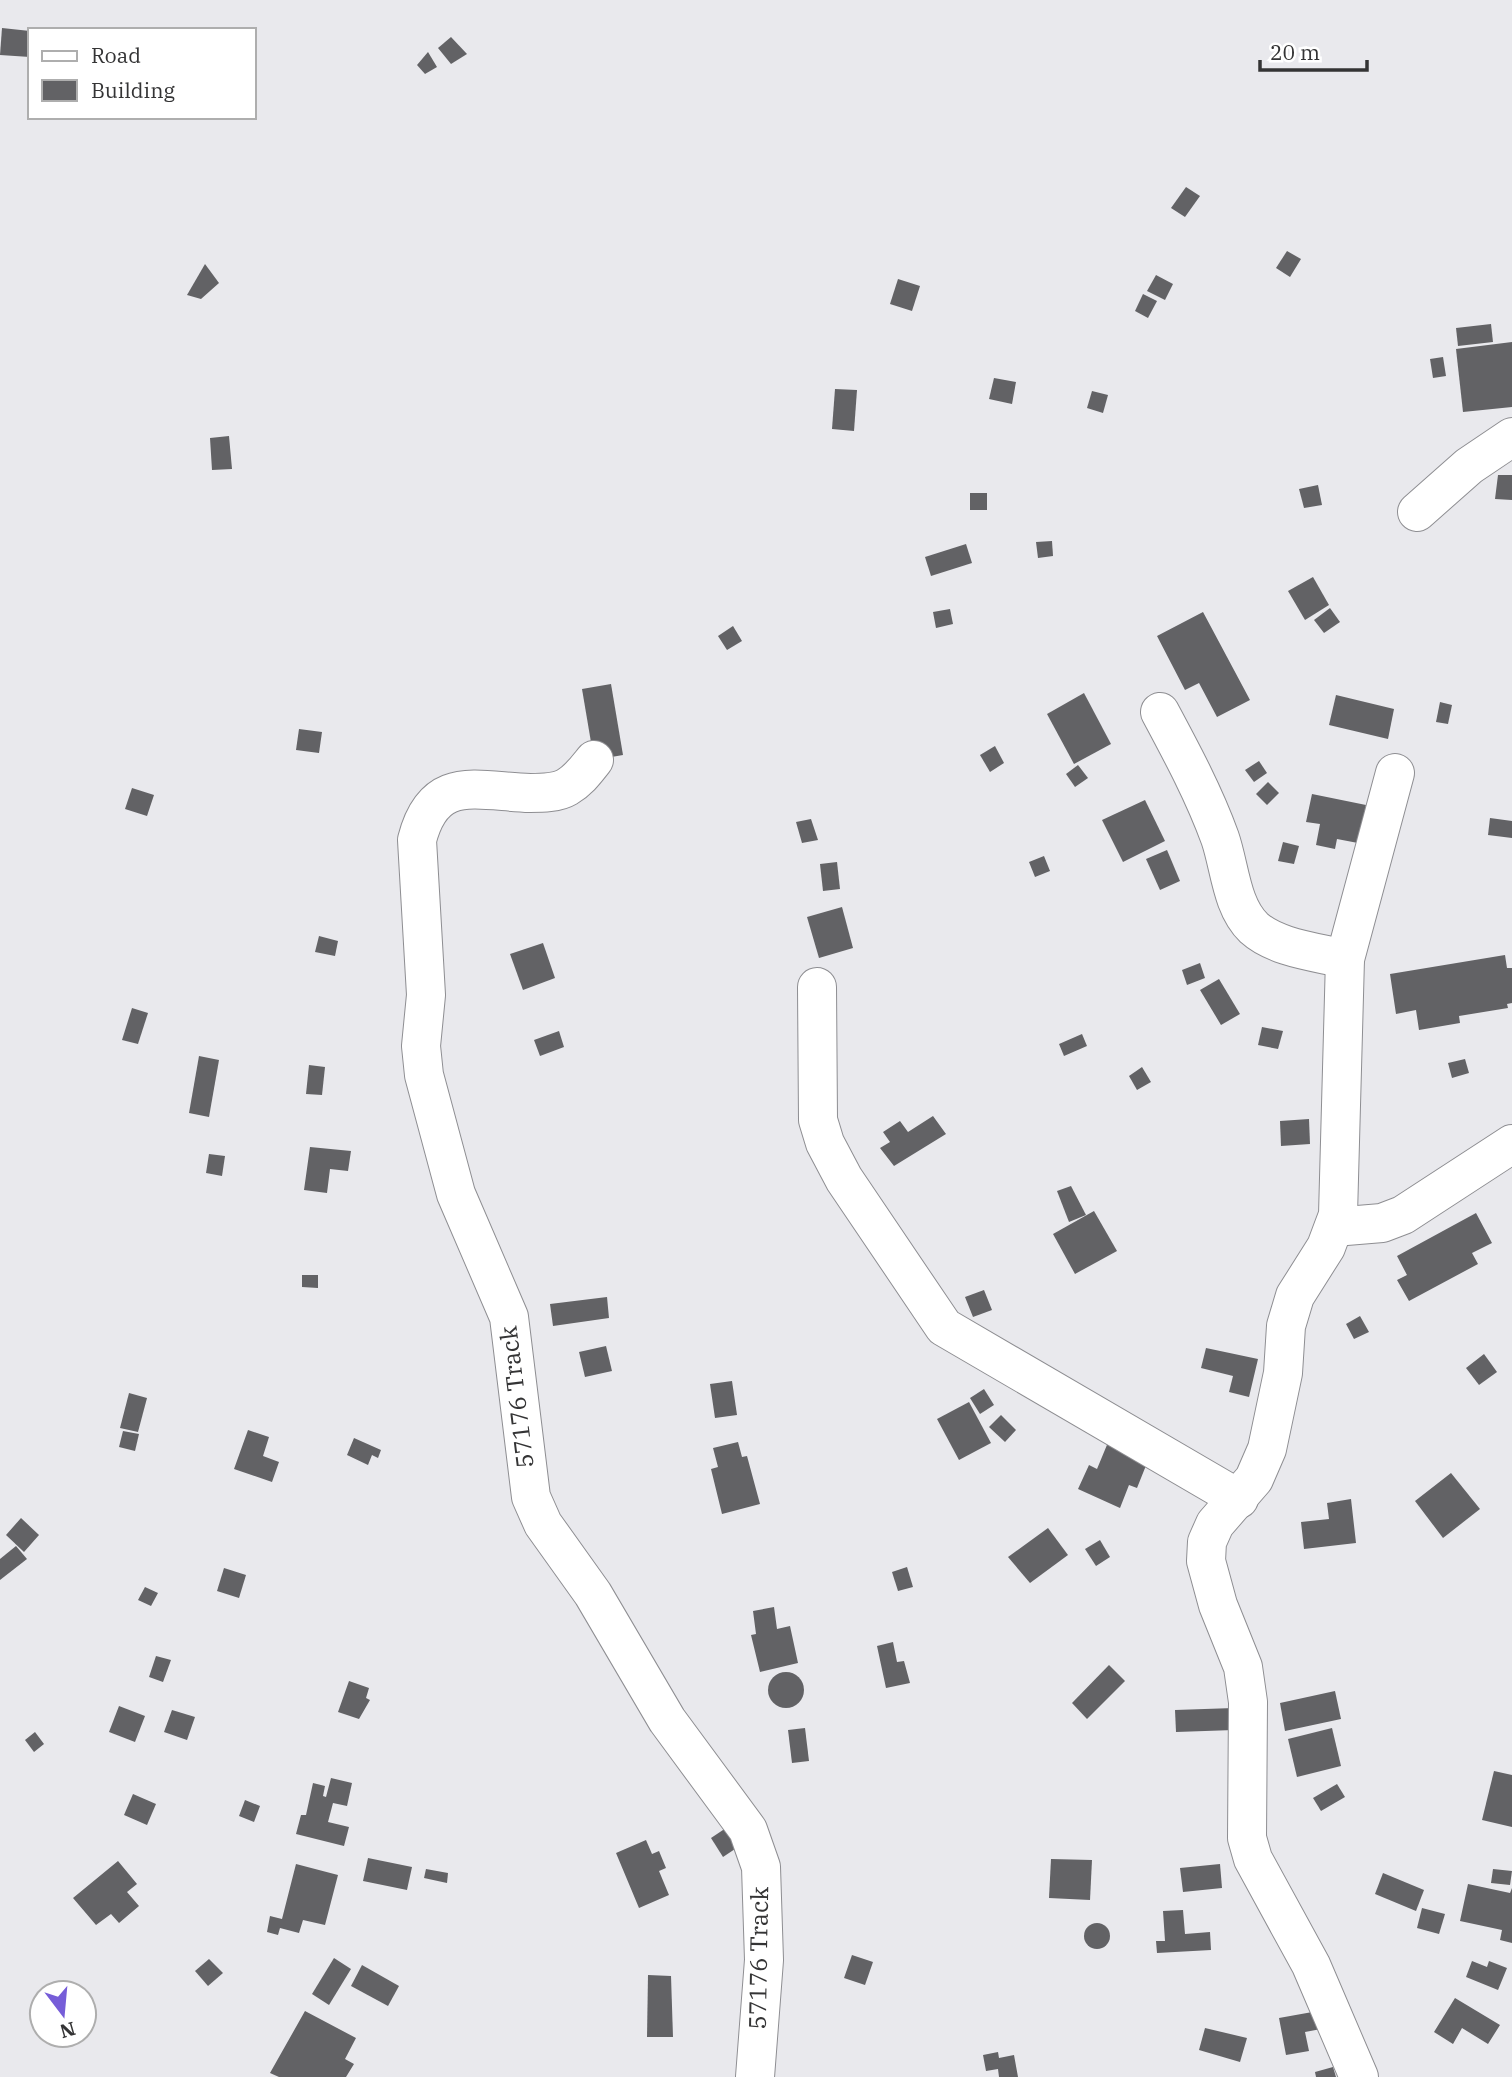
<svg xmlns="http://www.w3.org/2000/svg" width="1512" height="2077" font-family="'IBM Plex Serif',serif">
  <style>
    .building { fill: #626265 }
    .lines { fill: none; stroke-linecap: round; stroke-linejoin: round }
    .minor-casing { stroke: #8e8e92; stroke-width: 40 }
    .minor { stroke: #fff; stroke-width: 38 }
    .labels { text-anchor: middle; stroke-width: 7; stroke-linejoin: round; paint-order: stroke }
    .street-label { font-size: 24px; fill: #343435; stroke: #fff }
  </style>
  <rect width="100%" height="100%" fill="#e9e9ed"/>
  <g class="building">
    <polygon points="2,28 30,31 30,57 0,55"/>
    <polygon points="451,37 467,54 451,64 438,48"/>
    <polygon points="428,52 437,67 425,74 417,65"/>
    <polygon points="1186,187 1200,196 1185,217 1171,208"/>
    <polygon points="1287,251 1301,259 1290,277 1276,268"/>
    <polygon points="205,264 219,283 201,299 187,295"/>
    <polygon points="1156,275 1173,284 1165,300 1147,291"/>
    <polygon points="898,279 920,286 912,311 890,304"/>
    <polygon points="1143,294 1157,301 1148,318 1135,311"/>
    <polygon points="1491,324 1493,342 1458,346 1456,328"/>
    <polygon points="1512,342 1512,407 1463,412 1456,349"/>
    <polygon points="1443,357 1446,376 1433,378 1430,359"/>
    <polygon points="994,378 1016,382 1012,404 989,399"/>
    <polygon points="835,389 857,390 854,431 832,429"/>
    <polygon points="1092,391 1108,395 1103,413 1087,408"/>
    <polygon points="229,436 232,469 212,470 210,438"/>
    <polygon points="1498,475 1512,475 1512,500 1495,499"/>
    <polygon points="1318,485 1322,505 1304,508 1299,489"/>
    <rect x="970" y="493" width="17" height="17"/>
    <polygon points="1052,541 1053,556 1038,558 1036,542"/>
    <polygon points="966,544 972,563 931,576 925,557"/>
    <polygon points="1313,577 1329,605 1305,620 1288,591"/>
    <polygon points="1330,608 1340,622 1324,633 1314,620"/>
    <polygon points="950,609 953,624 936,628 933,612"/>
    <polygon points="1203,612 1250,700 1217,717 1199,683 1185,690 1157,636"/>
    <polygon points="733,626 742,641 727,650 718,636"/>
    <polygon points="611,684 623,755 594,760 582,689"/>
    <polygon points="1084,693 1111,744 1074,764 1047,714"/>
    <polygon points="1336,695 1394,709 1388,739 1329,725"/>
    <polygon points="1440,702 1452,705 1448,724 1436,722"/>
    <polygon points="299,729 322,732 319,753 296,750"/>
    <polygon points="995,746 1004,763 990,772 980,755"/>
    <polygon points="1259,761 1267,773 1254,782 1245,770"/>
    <polygon points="1078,765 1088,778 1075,787 1066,774"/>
    <polygon points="1268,782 1279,793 1267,805 1256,794"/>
    <polygon points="132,788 154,795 147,816 125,809"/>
    <polygon points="1312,794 1366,805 1358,843 1337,839 1335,849 1316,845 1320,824 1306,822"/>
    <polygon points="1145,800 1165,841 1123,862 1102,820"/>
    <polygon points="1490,818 1512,821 1512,838 1488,835"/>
    <polygon points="811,819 818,840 802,843 796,822"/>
    <polygon points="1283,842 1299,846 1294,864 1278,861"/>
    <polygon points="1167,850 1180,881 1160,890 1146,859"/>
    <polygon points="1044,856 1050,871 1035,877 1029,862"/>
    <polygon points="837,862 840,889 823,891 820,864"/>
    <polygon points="842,907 853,948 819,958 807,917"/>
    <polygon points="319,936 338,941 335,956 315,952"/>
    <polygon points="543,943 555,978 523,990 510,954"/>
    <polygon points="1505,955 1507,968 1512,968 1512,1003 1507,1004 1508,1008 1459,1016 1460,1023 1419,1030 1416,1010 1396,1014 1390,974"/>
    <polygon points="1200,963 1205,978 1187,985 1182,970"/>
    <polygon points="1219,979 1240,1014 1221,1025 1200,990"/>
    <polygon points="132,1008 148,1013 138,1044 122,1040"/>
    <polygon points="1262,1027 1283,1031 1278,1049 1258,1045"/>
    <polygon points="559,1031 564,1047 540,1056 534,1040"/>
    <polygon points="1082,1034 1087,1046 1064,1056 1059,1044"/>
    <polygon points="199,1056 219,1060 209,1117 189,1113"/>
    <polygon points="1465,1059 1469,1073 1452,1078 1448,1063"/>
    <polygon points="309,1065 325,1067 322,1095 306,1094"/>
    <polygon points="1142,1067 1151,1082 1137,1090 1129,1076"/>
    <polygon points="933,1116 946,1134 894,1166 880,1148 890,1142 883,1132 900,1121 908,1132"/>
    <polygon points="1309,1119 1310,1144 1281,1146 1280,1121"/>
    <polygon points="310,1147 351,1151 348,1171 330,1169 327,1193 304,1190"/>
    <polygon points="209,1154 225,1156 222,1176 206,1173"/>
    <polygon points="1071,1186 1086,1215 1069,1222 1057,1191"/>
    <polygon points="1094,1211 1117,1251 1075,1274 1053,1234"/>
    <polygon points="1476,1213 1492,1243 1472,1253 1478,1264 1409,1301 1397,1280 1407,1275 1397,1256"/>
    <polygon points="302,1275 318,1275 318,1288 302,1287"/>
    <polygon points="984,1290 992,1310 973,1317 965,1297"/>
    <polygon points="607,1297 609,1318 553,1326 550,1304"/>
    <polygon points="1360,1316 1369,1332 1354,1339 1346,1324"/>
    <polygon points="606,1346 612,1371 585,1377 579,1352"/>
    <polygon points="1206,1348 1258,1359 1249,1397 1229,1392 1233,1376 1201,1368"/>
    <polygon points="1484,1354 1497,1372 1479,1385 1466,1368"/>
    <polygon points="732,1381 737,1415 715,1418 710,1384"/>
    <polygon points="984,1389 994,1405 980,1414 970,1398"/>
    <polygon points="129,1393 147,1398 138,1432 120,1428"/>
    <polygon points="969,1402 991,1443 959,1460 937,1419"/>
    <polygon points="1001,1415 1016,1430 1005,1442 989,1427"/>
    <polygon points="248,1430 269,1437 263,1456 279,1462 272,1482 234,1469"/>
    <polygon points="123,1431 139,1434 135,1451 119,1447"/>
    <polygon points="354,1438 381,1450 378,1458 372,1455 368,1465 347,1455"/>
    <polygon points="1109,1440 1149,1458 1137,1488 1129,1485 1120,1508 1078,1489 1089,1465 1097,1469"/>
    <polygon points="738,1442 742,1457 747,1456 760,1504 722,1514 711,1469 718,1467 713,1448"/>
    <polygon points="1451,1473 1480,1509 1443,1538 1415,1501"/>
    <polygon points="1351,1499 1356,1543 1304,1549 1301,1522 1329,1519 1327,1503"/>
    <polygon points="21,1518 39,1535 24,1552 6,1535"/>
    <polygon points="1048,1528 1068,1555 1030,1583 1008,1557"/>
    <polygon points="1100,1540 1110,1557 1096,1566 1085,1549"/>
    <polygon points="16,1546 27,1559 0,1580 0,1559"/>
    <polygon points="907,1567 913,1587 898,1591 892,1572"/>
    <polygon points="224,1568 246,1575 239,1598 217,1591"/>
    <polygon points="145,1587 158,1593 151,1606 138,1600"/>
    <polygon points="774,1607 777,1629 790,1626 798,1663 760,1672 751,1635 756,1634 753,1611"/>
    <polygon points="893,1642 897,1662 904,1661 910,1683 886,1688 877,1646"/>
    <polygon points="156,1656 171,1660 163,1682 149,1677"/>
    <polygon points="1109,1665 1125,1681 1087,1719 1072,1703"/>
    <circle cx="786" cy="1690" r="18"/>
    <polygon points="349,1681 369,1688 366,1698 370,1700 359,1719 338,1712"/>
    <polygon points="1335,1691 1341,1719 1285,1731 1280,1703"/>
    <polygon points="119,1706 145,1716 135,1742 109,1732"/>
    <polygon points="1234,1708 1234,1730 1176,1732 1175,1710"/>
    <polygon points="172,1710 195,1717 187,1740 164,1732"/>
    <polygon points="805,1728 809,1761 792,1763 788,1730"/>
    <polygon points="1332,1728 1341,1766 1297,1777 1288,1739"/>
    <polygon points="35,1732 44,1744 34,1752 25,1740"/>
    <polygon points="1494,1771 1512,1775 1512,1827 1482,1820"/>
    <polygon points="331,1778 352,1783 347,1806 333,1803 328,1822 349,1827 344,1846 296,1834 301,1815 306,1815 313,1783 325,1786 323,1796 326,1797"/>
    <polygon points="1337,1784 1345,1797 1321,1811 1313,1798"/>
    <polygon points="133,1794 156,1804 147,1825 124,1815"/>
    <polygon points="245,1800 260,1806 254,1822 239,1816"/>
    <polygon points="732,1824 744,1843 723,1857 711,1838"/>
    <polygon points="646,1840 652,1854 659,1851 666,1868 659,1871 669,1895 639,1908 616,1853"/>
    <polygon points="368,1858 412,1867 407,1890 363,1881"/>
    <polygon points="1051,1859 1092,1860 1090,1900 1049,1898"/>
    <polygon points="118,1861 137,1884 127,1892 139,1906 119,1923 111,1914 96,1925 73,1898"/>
    <polygon points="296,1864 338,1875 325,1925 303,1920 299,1933 280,1928 278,1935 267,1932 270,1916 282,1919"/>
    <polygon points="1220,1864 1222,1888 1183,1892 1180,1868"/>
    <polygon points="426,1869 448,1873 447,1883 424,1878"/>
    <polygon points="1493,1869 1512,1871 1510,1885 1491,1883"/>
    <polygon points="1383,1873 1424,1890 1416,1911 1375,1894"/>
    <polygon points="1468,1884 1510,1893 1512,1888 1512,1943 1500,1940 1502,1930 1460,1921"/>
    <polygon points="1422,1908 1445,1914 1439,1934 1417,1928"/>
    <polygon points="1183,1910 1185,1934 1210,1932 1211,1950 1157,1953 1156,1941 1165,1941 1163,1911"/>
    <circle cx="1097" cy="1936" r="13"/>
    <polygon points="852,1955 873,1962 865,1985 844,1978"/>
    <polygon points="334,1958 351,1969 329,2005 312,1994"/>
    <polygon points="209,1959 223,1973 208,1986 195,1971"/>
    <polygon points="1472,1961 1487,1967 1489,1961 1507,1968 1498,1990 1466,1977"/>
    <polygon points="362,1965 399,1986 388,2006 351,1986"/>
    <polygon points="648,1975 671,1976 673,2037 647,2037"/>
    <polygon points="1455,1998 1500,2025 1488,2044 1462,2028 1453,2044 1434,2032"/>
    <polygon points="305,2011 356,2038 345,2059 354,2064 346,2077 279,2077 270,2073"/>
    <polygon points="1318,2011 1321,2029 1305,2032 1309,2051 1286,2055 1279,2018"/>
    <polygon points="1205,2028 1247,2038 1240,2062 1199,2050"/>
    <polygon points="998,2052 999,2058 1014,2055 1018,2077 999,2077 998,2069 986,2071 983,2055"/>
    <polygon points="1333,2067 1336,2077 1316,2077 1315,2072"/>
  </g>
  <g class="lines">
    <defs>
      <g id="minor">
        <polyline points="1417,512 1469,466 1512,437"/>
        <path d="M1160,712C1182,753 1204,794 1220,838C1230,867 1231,906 1254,928C1276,948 1317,952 1345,959"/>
        <path d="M594,760C586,770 579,780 567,787C557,793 542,793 530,793C474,791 434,774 417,840L426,995L421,1046L424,1075L456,1194L509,1317L531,1497L543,1524L593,1594L667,1720L748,1830L761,1867L764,1960L755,2077"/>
        <polyline points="817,987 818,1120 825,1143 844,1179 944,1327 1239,1499"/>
        <polyline points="1334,1227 1382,1223 1403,1215 1512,1144"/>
        <polyline points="1359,2077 1311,1965 1253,1859 1247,1838 1248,1702 1243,1667 1218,1605 1206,1561 1207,1542 1215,1524 1254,1479 1267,1449 1283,1373 1286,1326 1295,1296 1326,1247 1338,1215 1345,959 1395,773"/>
      </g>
    </defs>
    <use href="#minor" class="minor-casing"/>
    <use href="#minor" class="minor"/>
  </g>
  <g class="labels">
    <g class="street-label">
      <text transform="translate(517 1397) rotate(-97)" y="8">57176 Track</text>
      <text transform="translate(759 1958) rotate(-89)" y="8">57176 Track</text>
    </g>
  </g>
  <rect x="28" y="28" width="228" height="91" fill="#ffffff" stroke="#aeaeae" stroke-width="2"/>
  <rect x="42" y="51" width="35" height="10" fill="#ffffff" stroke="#aeaeae" stroke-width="2"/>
  <text x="91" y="63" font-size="21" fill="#343435">Road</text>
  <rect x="42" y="80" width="35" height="21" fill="#626265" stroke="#aeaeae" stroke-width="2"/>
  <text x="91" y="98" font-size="21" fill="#343435">Building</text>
  <g transform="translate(63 2014) rotate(164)"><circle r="33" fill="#ffffff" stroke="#aeaeae" stroke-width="2"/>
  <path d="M0-5L12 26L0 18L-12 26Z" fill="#765dd8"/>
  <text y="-10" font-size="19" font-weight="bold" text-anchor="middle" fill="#343435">N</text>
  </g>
  <path d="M1260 60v10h107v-10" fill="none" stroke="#343435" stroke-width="3.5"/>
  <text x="1270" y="60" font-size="21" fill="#343435" stroke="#ffffff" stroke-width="5" paint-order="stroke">20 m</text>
</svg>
